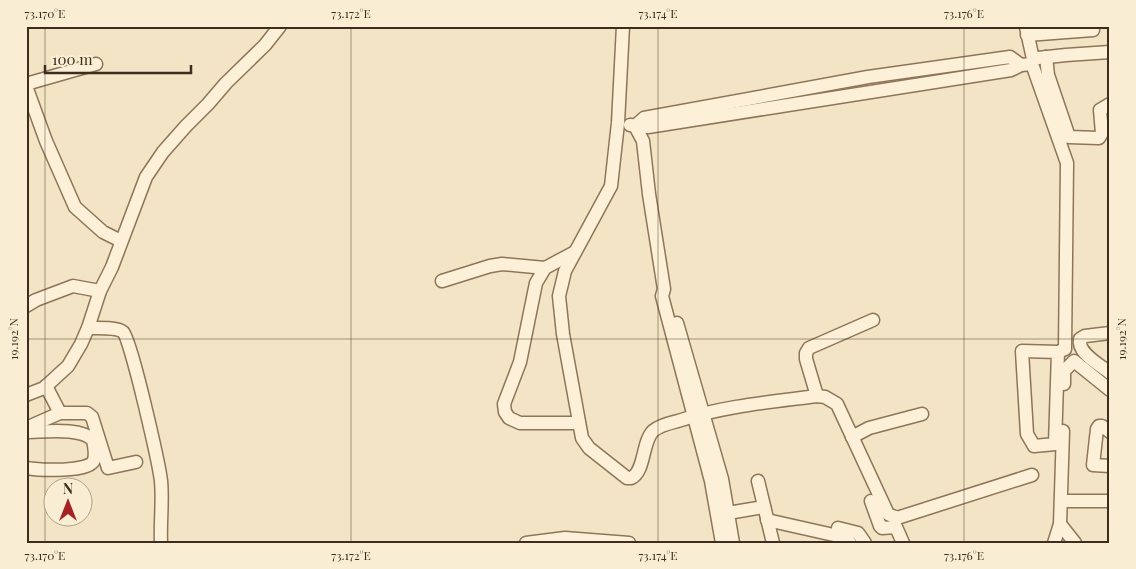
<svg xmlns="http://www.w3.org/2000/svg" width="1136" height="569" font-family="'Playfair Display',serif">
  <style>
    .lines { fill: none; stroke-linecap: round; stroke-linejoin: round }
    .minor-casing { stroke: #8f7558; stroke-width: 15 }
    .minor { stroke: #fcf1d8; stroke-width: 12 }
    .ticks { fill: none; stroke: #3e2d1e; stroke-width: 1; stroke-opacity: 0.45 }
    .neatline { fill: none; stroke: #3e2d1e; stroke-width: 2 }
    .ticks-label { font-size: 12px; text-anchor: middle; fill: #3e2d1e }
  </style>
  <rect width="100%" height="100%" fill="#f2e4c4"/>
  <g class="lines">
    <defs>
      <g id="minor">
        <path d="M623,26L618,123L611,186L565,271L559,296L563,334L582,438L589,448L627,478H631C645,472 642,442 653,431C660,425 670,423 678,421C723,406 771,402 817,396L825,397L837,404L888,514L897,518L1032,475"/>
        <polyline points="1026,27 1033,59"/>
        <polyline points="1027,35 1093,30"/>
        <polyline points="1046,57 1048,75 1069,137 1099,138 1102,133 1100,110 1110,104"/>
        <polyline points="1038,58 1066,55 1110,52"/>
        <polyline points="1032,64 1067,163 1065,349 1058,352 1055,444 1034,446 1027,434 1022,351 1058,352"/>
        <polyline points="26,84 96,64"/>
        <polyline points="26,86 46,141 75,207 103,232 121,241"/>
        <path d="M630,125L648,127C769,107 890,90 1011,70L1021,65L1032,64"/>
        <polyline points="635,126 643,141 649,194 664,289 662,296 711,481 722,543"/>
        <polyline points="635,126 644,118 868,77 1010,57 1021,65"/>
        <polyline points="575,252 545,268 536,283 520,362 504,404 505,412 509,418 520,423 579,423"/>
        <polyline points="442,281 490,266 502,264 545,268"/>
        <polyline points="26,306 36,300 73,286 100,291"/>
        <polyline points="677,323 722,479 733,543"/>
        <path d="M88,328C96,328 117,327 123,332C131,339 159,464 161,481C163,501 160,522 161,543"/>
        <path d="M1110,333L1085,336L1080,339C1077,353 1100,365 1110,373"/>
        <polyline points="1064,384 1064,371 1074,361 1110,390"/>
        <polyline points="46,386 60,413 87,413 92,417 108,468 136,462"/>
        <polyline points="26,395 44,388 68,366 81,344 88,328 100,291 112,267 146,177 163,152 186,126 208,104 226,83 265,45 280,26"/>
        <polyline points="817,396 806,359 806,353 809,348 873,320"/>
        <polyline points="26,428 60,413"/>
        <path d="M26,432C45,432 80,427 93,440C94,445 96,454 94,460C90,473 38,470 26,468"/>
        <polyline points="1110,432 1102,426 1099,426 1097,429 1093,465 1110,466"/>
        <polyline points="852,437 869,428 922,414"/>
        <polyline points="758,481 773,543"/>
        <polyline points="871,501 880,526 882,528 896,527 903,543"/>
        <polyline points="1062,501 1110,501"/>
        <polyline points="728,513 764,507"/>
        <polyline points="767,520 847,538 850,543"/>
        <polyline points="1060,524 1075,543"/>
        <polyline points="838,528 858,533 865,543"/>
        <polyline points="526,543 565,538 629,543"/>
        <polyline points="1054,543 1060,524 1063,431"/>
      </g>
    </defs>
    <use href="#minor" class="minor-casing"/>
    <use href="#minor" class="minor"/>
  </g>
  <path class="ticks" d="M45,26V543M351,26V543M658,26V543M964,26V543M26,339H1110"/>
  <rect width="1136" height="569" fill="none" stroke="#f9eed4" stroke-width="55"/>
  <g transform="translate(68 502)"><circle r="24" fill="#f9eed4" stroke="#aea18b"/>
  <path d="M0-4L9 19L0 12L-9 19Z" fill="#a42224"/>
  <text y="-8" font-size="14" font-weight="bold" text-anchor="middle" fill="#3e2d1e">N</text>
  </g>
  <path d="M45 65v8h146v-8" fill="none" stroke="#3e2d1e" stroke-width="2.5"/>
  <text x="52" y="65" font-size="15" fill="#3e2d1e" stroke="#f9eed4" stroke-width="4" paint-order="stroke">100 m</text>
  <rect x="28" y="28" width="1080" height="514" class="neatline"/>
  <g class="ticks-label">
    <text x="45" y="18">73.170°E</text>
    <text x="351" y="18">73.172°E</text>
    <text x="658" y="18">73.174°E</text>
    <text x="964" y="18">73.176°E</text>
    <text transform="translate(14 339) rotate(-90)" y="4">19.192°N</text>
    <text transform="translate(1122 339) rotate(-90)" y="4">19.192°N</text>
    <text x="45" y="560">73.170°E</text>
    <text x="351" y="560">73.172°E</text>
    <text x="658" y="560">73.174°E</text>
    <text x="964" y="560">73.176°E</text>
  </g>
</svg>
